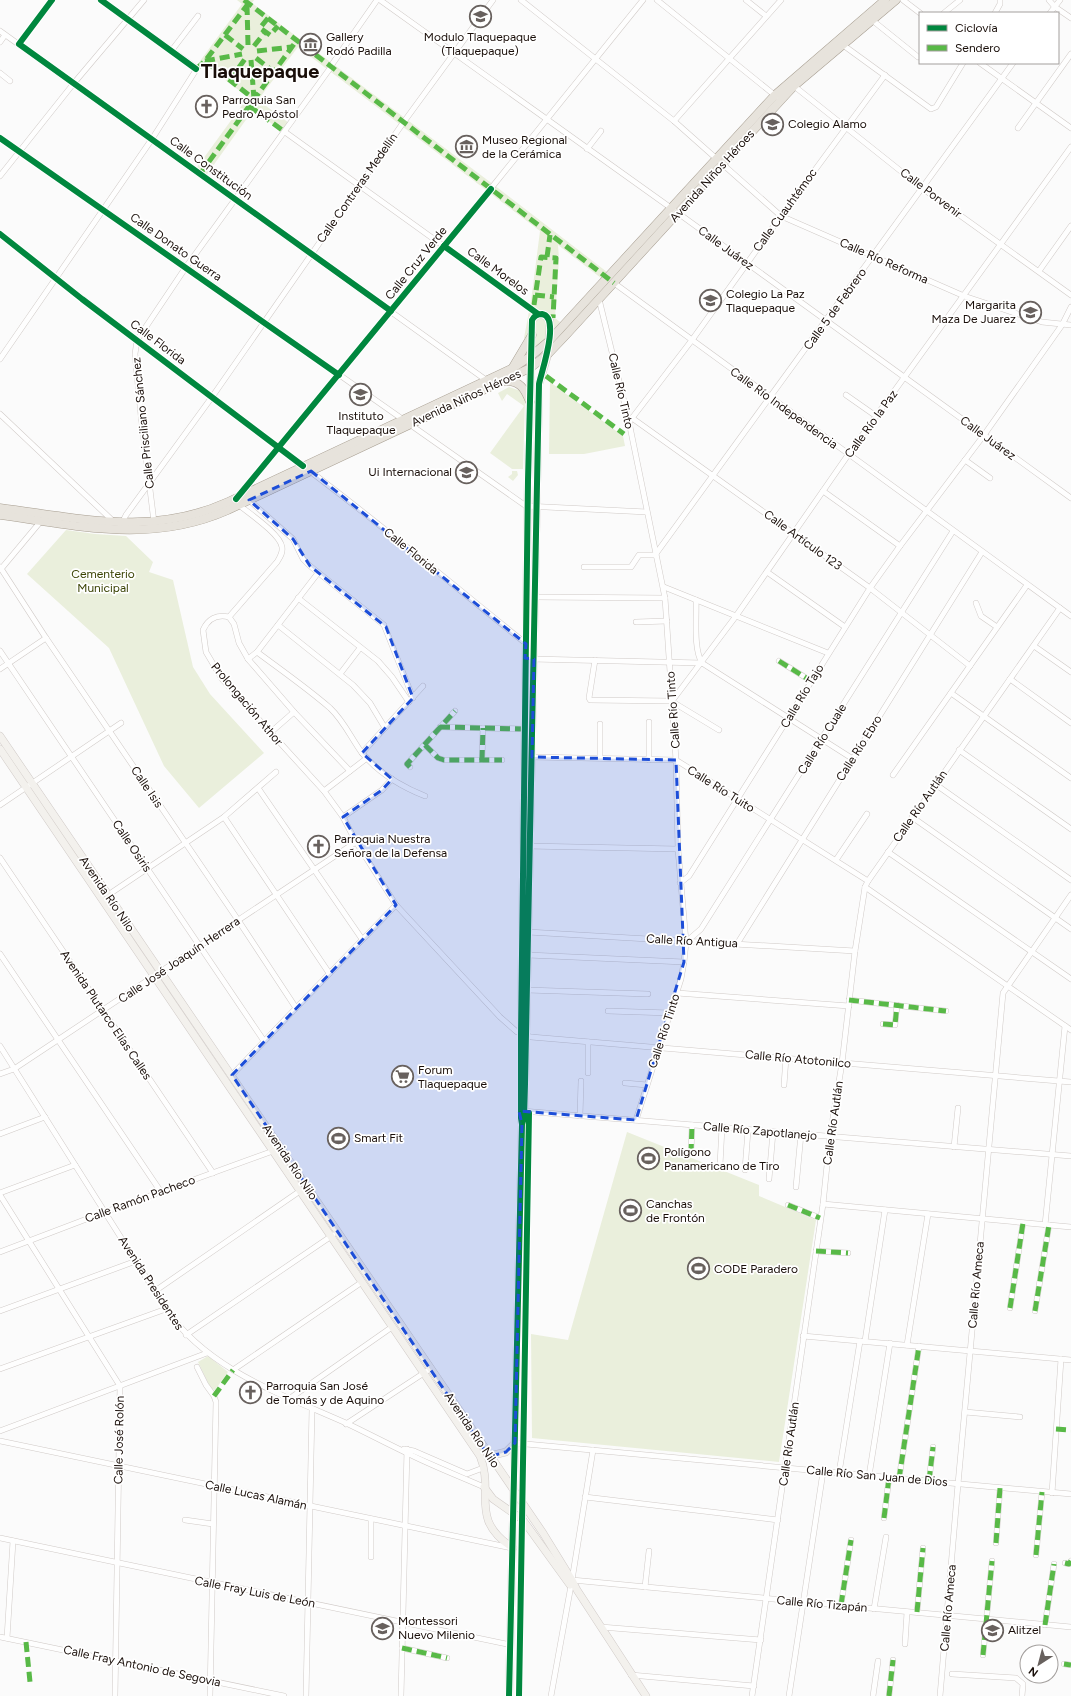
<svg xmlns="http://www.w3.org/2000/svg" width="1071" height="1696" font-family="Figtree,sans-serif">
  <style>
    .green { fill: #eaefdc }
    .lines { fill: none; stroke-linecap: round; stroke-linejoin: round }
    .street-casing { stroke: #d0cac7; stroke-width: 6 }
    .secondary-casing { stroke: #d0cac7; stroke-width: 8 }
    .primary-casing { stroke: #a89f92; stroke-width: 9 }
    .street { stroke: #fefefe; stroke-width: 5 }
    .secondary { stroke: #f3f1ed; stroke-width: 7 }
    .primary { stroke: #e7e3dc; stroke-width: 8 }
    .quiet { stroke: #58b947; stroke-width: 5; stroke-dasharray: 10 5; stroke-linecap: butt }
    .cycleway-casing { stroke: #fff; stroke-width: 8 }
    .cycleway { stroke: #00873e; stroke-width: 6 }
    .marked { fill: #1d4ed8; fill-opacity: 0.2; stroke: #1d4ed8; stroke-width: 3; stroke-dasharray: 8 5; stroke-linejoin: round }
    .labels { text-anchor: middle; stroke-width: 3.5; stroke-linejoin: round; paint-order: stroke }
    .poi-label { font-size: 12px; fill: #190e09; stroke: #fff; text-anchor: start }
    .street-label { font-size: 12px; fill: #190e09; stroke: #fff }
    .park-label { font-size: 12px; fill: #3a4304; stroke: #fff }
    .town-label { font-size: 20px; font-weight: bold; fill: #190e09; stroke: #fff }
  </style>
  <rect width="100%" height="100%" fill="#fbfbfb"/>
  <g class="green">
    <polygon points="237,0 254,0 252,3 494,185 607,272 601,278 558,245 559,259 555,318 560,322 544,342 537,346 529,344 524,338 531,301 540,231 298,47 258,100 289,123 283,132 253,110 205,177 195,170 248,97 200,61 242,4"/>
    <polygon points="292,67 300,72 293,81 285,75"/>
    <polygon points="550,382 623,436 625,446 584,454 549,454"/>
    <polygon points="509,387 521,391 525,399 523,469 512,469 490,453 524,406 507,394 502,401 498,393"/>
    <polygon points="512,471 517,471 518,475 513,481 508,477 512,474"/>
    <polygon points="66,530 95,534 126,536 153,562 149,572 173,580 193,667 210,694 264,753 199,808 164,766 109,648 27,574"/>
    <polygon points="627,1132 759,1185 759,1196 816,1220 779,1462 532,1438 531,1334 568,1340"/>
    <polygon points="208,1356 228,1372 215,1390 211,1389 198,1362"/>
  </g>
  <g class="lines">
    <defs>
      <g id="street">
        <polyline points="380,0 671,208 1071,498"/>
        <polyline points="521,0 674,121 781,216 964,296 1042,322 1071,325"/>
        <polyline points="657,0 777,97"/>
        <polyline points="746,0 766,16"/>
        <polyline points="903,0 920,13"/>
        <polyline points="1049,0 1055,7 1071,18"/>
        <polyline points="944,13 960,0"/>
        <polyline points="995,13 1000,4 1000,0"/>
        <polyline points="1050,13 1060,0"/>
        <polyline points="872,20 918,57"/>
        <polyline points="0,31 486,380"/>
        <polyline points="0,42 5,35"/>
        <polyline points="19,44 52,0"/>
        <polyline points="843,45 931,109 936,107 963,63"/>
        <polyline points="172,50 198,16"/>
        <polyline points="980,63 1071,128"/>
        <polyline points="0,73 10,81"/>
        <polyline points="794,86 922,188 1071,295"/>
        <polyline points="674,121 781,0"/>
        <polyline points="1018,128 1071,54"/>
        <polyline points="285,132 538,314"/>
        <polyline points="0,138 186,267 526,506 647,512"/>
        <polyline points="587,149 601,131"/>
        <polyline points="0,176 74,83 144,0"/>
        <path d="M0,234C102,315 207,393 311,472C387,529 460,591 534,650"/>
        <polyline points="1039,271 1071,226"/>
        <polyline points="614,283 1071,616"/>
        <polyline points="599,299 629,422 665,598 676,760 678,849 686,942 684,962 681,979 636,1120"/>
        <polyline points="0,359 152,139 196,70 195,67 101,0"/>
        <polyline points="846,395 876,416"/>
        <polyline points="0,414 114,522"/>
        <polyline points="632,418 870,588 970,666"/>
        <polyline points="629,422 692,340 781,216 885,75"/>
        <polyline points="965,460 990,478"/>
        <polyline points="823,491 900,546"/>
        <polyline points="239,495 488,192 643,0"/>
        <polyline points="249,500 293,539 303,559 310,566 384,625 413,698"/>
        <polyline points="154,522 141,416 135,354 137,340 186,267 331,67 333,63 377,0"/>
        <polyline points="122,523 126,515 212,397 403,123 493,0"/>
        <polyline points="655,555 1013,63"/>
        <polyline points="0,567 46,638 238,920 296,1008"/>
        <polyline points="584,567 631,567 639,555 655,555"/>
        <polyline points="1,569 41,521"/>
        <polyline points="767,572 845,627"/>
        <polyline points="664,587 828,653"/>
        <polyline points="535,597 665,598"/>
        <polyline points="298,598 378,661 392,677 409,702"/>
        <path d="M696,600C697,617 693,648 702,663"/>
        <polyline points="976,603 981,616 997,627"/>
        <path d="M229,617C217,614 208,619 203,630L206,652L222,679L324,791L343,817L356,842L396,905L500,1017L517,1032L531,1037L1071,1082"/>
        <polyline points="229,617 234,624 239,643 248,659 294,712 350,771"/>
        <path d="M229,617L277,562C280,557 283,553 282,547C280,534 250,514 239,505"/>
        <polyline points="636,622 667,621"/>
        <polyline points="278,625 353,685 370,703 385,728"/>
        <polyline points="1034,646 1071,672"/>
        <polyline points="0,651 264,1041"/>
        <path d="M257,652C281,670 307,688 330,708C344,721 351,738 362,753C378,772 402,787 425,796"/>
        <polyline points="248,659 257,652 318,573"/>
        <polyline points="532,659 702,663 853,759"/>
        <polyline points="595,660 589,698 590,700 671,701"/>
        <polyline points="779,661 811,681"/>
        <polyline points="0,669 46,638"/>
        <polyline points="340,674 360,648"/>
        <polyline points="1010,679 1071,723"/>
        <polyline points="951,693 1071,778"/>
        <polyline points="671,701 719,730"/>
        <polyline points="672,701 736,616 848,455 1071,147"/>
        <polyline points="440,727 524,729"/>
        <polyline points="270,733 294,712"/>
        <polyline points="425,745 438,758 444,760 502,760"/>
        <polyline points="959,750 1071,829"/>
        <polyline points="362,753 423,686"/>
        <polyline points="532,757 676,760 868,881"/>
        <polyline points="600,758 600,724"/>
        <polyline points="482,760 483,728"/>
        <polyline points="649,760 649,722"/>
        <polyline points="410,767 407,764 455,711"/>
        <polyline points="893,775 1027,585"/>
        <polyline points="935,784 1071,880"/>
        <polyline points="258,788 362,939"/>
        <polyline points="324,791 367,758"/>
        <polyline points="0,805 121,723"/>
        <polyline points="224,817 329,973"/>
        <polyline points="343,817 382,790 392,779"/>
        <polyline points="912,817 1071,929"/>
        <polyline points="527,846 678,849"/>
        <polyline points="888,852 1071,979"/>
        <polyline points="0,858 213,1173"/>
        <polyline points="836,860 867,814"/>
        <polyline points="680,883 689,876 870,588 900,546 984,435 1062,325 1071,307"/>
        <polyline points="865,887 1071,1030"/>
        <polyline points="108,895 224,817 276,772"/>
        <polyline points="528,932 855,951"/>
        <polyline points="686,942 701,929 953,531"/>
        <polyline points="737,944 982,552"/>
        <polyline points="0,954 161,1192"/>
        <polyline points="528,955 684,962"/>
        <polyline points="527,990 648,994"/>
        <polyline points="677,993 849,1006"/>
        <polyline points="849,1000 946,1011"/>
        <polyline points="608,1011 670,1013"/>
        <polyline points="883,1024 895,1025 897,1005"/>
        <path d="M0,1046L166,1309C208,1370 281,1394 346,1423C367,1433 388,1444 409,1454C433,1466 459,1476 484,1487"/>
        <polyline points="588,1073 588,1042"/>
        <polyline points="0,1074 14,1069 356,842"/>
        <polyline points="232,1075 296,1008 396,905"/>
        <polyline points="625,1083 647,1085"/>
        <polyline points="784,1085 786,1058"/>
        <polyline points="522,1111 1071,1156"/>
        <polyline points="580,1116 581,1081"/>
        <polyline points="0,1134 45,1117"/>
        <polyline points="954,1147 958,1108"/>
        <polyline points="691,1154 692,1125"/>
        <polyline points="720,1165 722,1127"/>
        <polyline points="745,1170 748,1130"/>
        <polyline points="769,1179 773,1132"/>
        <polyline points="796,1187 801,1134"/>
        <polyline points="0,1193 75,1165"/>
        <polyline points="0,1195 120,1386 115,1696"/>
        <polyline points="823,1204 1071,1227"/>
        <polyline points="788,1205 820,1218"/>
        <polyline points="1045,1225 1065,1026"/>
        <polyline points="816,1251 848,1253"/>
        <polyline points="0,1252 105,1212 273,1151 280,1147"/>
        <polyline points="155,1291 300,1191"/>
        <polyline points="1010,1308 1023,1223"/>
        <polyline points="0,1311 136,1261"/>
        <polyline points="1035,1311 1049,1225"/>
        <polyline points="186,1335 333,1235"/>
        <polyline points="803,1336 1071,1360"/>
        <polyline points="865,1341 885,1210"/>
        <polyline points="907,1345 928,1214"/>
        <polyline points="197,1367 206,1385 214,1396 216,1402 210,1696"/>
        <polyline points="0,1369 166,1309"/>
        <polyline points="233,1370 362,1282"/>
        <polyline points="289,1399 392,1327"/>
        <polyline points="965,1412 1020,1417"/>
        <polyline points="346,1424 430,1369"/>
        <polyline points="0,1431 207,1353"/>
        <polyline points="0,1441 512,1548"/>
        <polyline points="515,1443 1071,1494"/>
        <polyline points="404,1449 414,1451 467,1474 483,1468"/>
        <polyline points="839,1473 860,1341"/>
        <polyline points="869,1476 890,1343"/>
        <polyline points="899,1479 919,1346"/>
        <polyline points="929,1481 933,1447"/>
        <polyline points="1052,1493 1061,1359"/>
        <polyline points="585,1497 778,1520"/>
        <polyline points="884,1518 889,1478"/>
        <polyline points="371,1519 371,1557"/>
        <polyline points="185,1520 213,1524"/>
        <polyline points="0,1538 511,1645"/>
        <polyline points="996,1543 1000,1488"/>
        <polyline points="1036,1555 1042,1492"/>
        <polyline points="1065,1563 1069,1564 1071,1561"/>
        <polyline points="572,1580 1071,1627"/>
        <polyline points="645,1587 649,1551"/>
        <polyline points="841,1605 851,1540"/>
        <polyline points="874,1609 886,1537"/>
        <polyline points="917,1612 923,1548"/>
        <polyline points="1045,1625 1054,1564"/>
        <polyline points="601,1627 761,1640"/>
        <polyline points="0,1637 284,1696"/>
        <polyline points="7,1638 13,1541"/>
        <polyline points="905,1644 907,1612"/>
        <polyline points="402,1648 447,1658"/>
        <polyline points="983,1655 992,1561"/>
        <polyline points="1064,1664 1071,1665"/>
        <polyline points="952,1674 1016,1678 1023,1684 1022,1696"/>
        <polyline points="631,1675 754,1686"/>
        <polyline points="306,1696 312,1409"/>
        <polyline points="401,1696 407,1449"/>
        <polyline points="551,1696 572,1580 593,1450"/>
        <polyline points="752,1696 823,1204 830,1136 842,1063 855,951 865,887 868,881 1060,608"/>
        <polyline points="789,1696 823,1472"/>
        <polyline points="873,1696 878,1661"/>
        <polyline points="889,1696 893,1660"/>
        <polyline points="940,1696 958,1484 1003,993 1071,895"/>
      </g>
      <g id="secondary">
        <polyline points="0,736 543,1533 572,1580 577,1590 646,1696"/>
        <path d="M0,749L480,1456C495,1492 468,1519 513,1548"/>
        <polyline points="522,1124 524,1118 525,1084 539,384 548,354"/>
        <polyline points="489,1456 506,1452 515,1443"/>
        <polyline points="484,1487 493,1499 523,1520 570,1585"/>
        <polyline points="509,1696 522,1124 521,1118 521,1034 528,480 532,320 538,314 544,315 550,321 549,344"/>
      </g>
      <g id="primary">
        <polyline points="513,367 532,335"/>
        <path d="M504,381C520,380 525,389 530,402"/>
        <path d="M0,508C79,518 151,537 228,502L513,368L531,356L549,341L775,95L885,0"/>
        <path d="M0,515C79,526 151,544 228,510L530,368L547,355L566,335L781,100L794,86L896,0"/>
      </g>
    </defs>
    <use href="#street" class="street-casing"/>
    <use href="#secondary" class="secondary-casing"/>
    <use href="#primary" class="primary-casing"/>
    <use href="#street" class="street"/>
    <use href="#secondary" class="secondary"/>
    <use href="#primary" class="primary"/>
    <g class="quiet">
      <polyline points="244,0 614,283"/>
      <polyline points="247,5 248,45"/>
      <polyline points="268,18 260,28 270,35 278,26"/>
      <polyline points="225,35 243,49"/>
      <polyline points="254,46 266,31"/>
      <polyline points="257,51 292,47"/>
      <polyline points="256,58 274,72"/>
      <polyline points="251,60 254,99"/>
      <polyline points="205,61 254,99"/>
      <polyline points="205,61 242,54"/>
      <polyline points="196,69 205,61 251,0"/>
      <polyline points="230,80 245,59"/>
      <polyline points="249,106 285,132"/>
      <polyline points="200,174 297,40"/>
      <polyline points="547,257 550,235"/>
      <polyline points="535,295 554,297"/>
      <polyline points="534,305 541,257 556,258 553,318"/>
      <polyline points="546,376 624,434"/>
      <polyline points="779,661 811,681"/>
      <polyline points="440,727 524,729"/>
      <polyline points="425,745 438,758 444,760 502,760"/>
      <polyline points="482,760 483,728"/>
      <polyline points="410,767 407,764 455,711"/>
      <polyline points="849,1000 946,1011"/>
      <polyline points="883,1024 895,1025 897,1005"/>
      <polyline points="691,1154 692,1125"/>
      <polyline points="788,1205 820,1218"/>
      <polyline points="816,1251 848,1253"/>
      <polyline points="1010,1308 1023,1223"/>
      <polyline points="1035,1311 1049,1225"/>
      <polyline points="214,1396 233,1370"/>
      <polyline points="1056,1429 1071,1430"/>
      <polyline points="899,1479 919,1346"/>
      <polyline points="929,1481 933,1447"/>
      <polyline points="884,1518 889,1478"/>
      <polyline points="996,1543 1000,1488"/>
      <polyline points="1036,1555 1042,1492"/>
      <polyline points="1065,1563 1069,1564 1071,1561"/>
      <polyline points="841,1605 851,1540"/>
      <polyline points="917,1612 923,1548"/>
      <polyline points="1045,1625 1054,1564"/>
      <polyline points="26,1642 30,1682"/>
      <polyline points="402,1648 447,1658"/>
      <polyline points="983,1655 992,1561"/>
      <polyline points="1064,1664 1071,1665"/>
      <polyline points="889,1696 893,1660"/>
    </g>
    <defs>
      <g id="cycleway">
        <polyline points="52,0 19,44 391,311"/>
        <polyline points="101,0 196,69"/>
        <polyline points="0,138 339,375"/>
        <polyline points="0,234 82,299 303,466"/>
        <polyline points="444,246 538,314"/>
        <polyline points="236,499 491,189"/>
        <path d="M509,1696L522,1124L521,1118V1034L528,480L532,320C534,316 537,314 542,314C561,317 541,373 539,384L525,1084L524,1118L522,1124"/>
        <polyline points="519,1696 529,1113"/>
      </g>
    </defs>
    <use href="#cycleway" class="cycleway-casing"/>
    <use href="#cycleway" class="cycleway"/>
  </g>
  <path class="marked" d="M311,471L526,644L525,658L534,659L532,757L676,760L684,962L636,1120L519,1111L522,1124L515,1443L506,1452L495,1455L486,1452L232,1075L396,905L343,817L382,790L392,779L362,753L413,698L386,627L310,566L293,539L249,500Z"/>
  <defs>
    <symbol id="university-ring" viewBox="-11 -11 22 22"><circle r="9.5" fill="#fff" stroke="#68615e" stroke-width="1.5"/><path d="M0-5L7-2L0 1L-7-2ZM-4 1L0 2.5L4 1V4Q0 6-4 4Z" fill="#68615e"/></symbol>
    <symbol id="museum-ring" viewBox="-11 -11 22 22"><circle r="9.5" fill="#fff" stroke="#68615e" stroke-width="1.5"/><path d="M0-6L6-3V-2H-6V-3ZM-5-1h2V3h-2ZM-1-1h2V3h-2ZM3-1h2V3H3ZM-6 4H6V6H-6Z" fill="#68615e"/></symbol>
    <symbol id="church-ring" viewBox="-11 -11 22 22"><circle r="9.5" fill="#fff" stroke="#68615e" stroke-width="1.5"/><path d="M-1.2-6h2.4v3.5h3.3v2.4h-3.3V6h-2.4V-.1h-3.3v-2.4h3.3Z" fill="#68615e"/></symbol>
    <symbol id="school-ring" viewBox="-11 -11 22 22"><circle r="9.5" fill="#fff" stroke="#68615e" stroke-width="1.5"/><path d="M0-5L7-2L0 1L-7-2ZM-4 1L0 2.5L4 1V4Q0 6-4 4Z" fill="#68615e"/></symbol>
    <symbol id="supermarket-ring" viewBox="-11 -11 22 22"><circle r="9.5" fill="#fff" stroke="#68615e" stroke-width="1.5"/><path d="M-6-5.5h2.5l.6 2H6L4.5 2H-2.5L-4.4-4H-6ZM-1.5 3.2a1.3 1.3 0 1 0 .1 0ZM3 3.2a1.3 1.3 0 1 0 .1 0Z" fill="#68615e"/></symbol>
    <symbol id="stadium-ring" viewBox="-11 -11 22 22"><circle r="9.5" fill="#fff" stroke="#68615e" stroke-width="1.5"/><path d="M0-5a6.5 5 0 1 0 0 10a6.5 5 0 1 0 0-10ZM-3.5-1.8h7v3.6h-7Z" fill="#68615e"/></symbol>
  </defs>
  <g fill-rule="evenodd">
    <use href="#university-ring" x="468" y="4" width="25" height="25"/>
    <use href="#museum-ring" x="298" y="32" width="25" height="25"/>
    <use href="#church-ring" x="194" y="94" width="25" height="25"/>
    <use href="#university-ring" x="760" y="112" width="25" height="25"/>
    <use href="#museum-ring" x="454" y="134" width="25" height="25"/>
    <use href="#school-ring" x="698" y="288" width="25" height="25"/>
    <use href="#school-ring" x="1018" y="300" width="25" height="25"/>
    <use href="#school-ring" x="348" y="382" width="25" height="25"/>
    <use href="#university-ring" x="454" y="460" width="25" height="25"/>
    <use href="#church-ring" x="306" y="834" width="25" height="25"/>
    <use href="#supermarket-ring" x="390" y="1064" width="25" height="25"/>
    <use href="#stadium-ring" x="326" y="1126" width="25" height="25"/>
    <use href="#stadium-ring" x="636" y="1146" width="25" height="25"/>
    <use href="#stadium-ring" x="618" y="1198" width="25" height="25"/>
    <use href="#stadium-ring" x="686" y="1256" width="25" height="25"/>
    <use href="#church-ring" x="238" y="1380" width="25" height="25"/>
    <use href="#school-ring" x="370" y="1616" width="25" height="25"/>
    <use href="#school-ring" x="980" y="1618" width="25" height="25"/>
  </g>
  <g class="labels">
    <g class="poi-label">
      <text x="326" y="41">Gallery<tspan x="326" dy="14">Rodó Padilla</tspan></text>
      <text x="480" y="41" text-anchor="middle">Modulo Tlaquepaque<tspan x="480" dy="14">(Tlaquepaque)</tspan></text>
      <text x="222" y="104">Parroquia San<tspan x="222" dy="14">Pedro Apóstol</tspan></text>
      <text x="788" y="128">Colegio Alamo</text>
      <text x="482" y="144">Museo Regional<tspan x="482" dy="14">de la Cerámica</tspan></text>
      <text x="726" y="298">Colegio La Paz<tspan x="726" dy="14">Tlaquepaque</tspan></text>
      <text x="1016" y="309" text-anchor="end">Margarita<tspan x="1016" dy="14">Maza De Juarez</tspan></text>
      <text x="361" y="420" text-anchor="middle">Instituto<tspan x="361" dy="14">Tlaquepaque</tspan></text>
      <text x="452" y="476" text-anchor="end">Ui Internacional</text>
      <text x="334" y="843">Parroquia Nuestra<tspan x="334" dy="14">Señora de la Defensa</tspan></text>
      <text x="418" y="1074">Forum<tspan x="418" dy="14">Tlaquepaque</tspan></text>
      <text x="354" y="1142">Smart Fit</text>
      <text x="664" y="1156">Polígono<tspan x="664" dy="14">Panamericano de Tiro</tspan></text>
      <text x="646" y="1208">Canchas<tspan x="646" dy="14">de Frontón</tspan></text>
      <text x="714" y="1273">CODE Paradero</text>
      <text x="266" y="1390">Parroquia San José<tspan x="266" dy="14">de Tomás y de Aquino</tspan></text>
      <text x="398" y="1625">Montessori<tspan x="398" dy="14">Nuevo Milenio</tspan></text>
      <text x="1008" y="1634">Alitzel</text>
    </g>
    <g class="street-label">
      <text transform="translate(211 168) rotate(36)" y="4">Calle Constitución</text>
      <text transform="translate(712 176) rotate(-48)" y="4">Avenida Niños Héroes</text>
      <text transform="translate(357 188) rotate(-55)" y="4">Calle Contreras Medellín</text>
      <text transform="translate(931 193) rotate(37)" y="4">Calle Porvenir</text>
      <text transform="translate(785 210) rotate(-54)" y="4">Calle Cuauhtémoc</text>
      <text transform="translate(176 247) rotate(35)" y="4">Calle Donato Guerra</text>
      <text transform="translate(726 248) rotate(36)" y="4">Calle Juárez</text>
      <text transform="translate(884 261) rotate(24)" y="4">Calle Río Reforma</text>
      <text transform="translate(416 263) rotate(-51)" y="4">Calle Cruz Verde</text>
      <text transform="translate(498 271) rotate(36)" y="4">Calle Morelos</text>
      <text transform="translate(835 309) rotate(-54)" y="4">Calle 5 de Febrero</text>
      <text transform="translate(158 342) rotate(37)" y="4">Calle Florida</text>
      <text transform="translate(621 391) rotate(77)" y="4">Calle Río Tinto</text>
      <text transform="translate(466 398) rotate(-25)" y="4">Avenida Niños Héroes</text>
      <text transform="translate(784 408) rotate(36)" y="4">Calle Río Independencia</text>
      <text transform="translate(143 423) rotate(-96)" y="4">Calle Prisciliano Sánchez</text>
      <text transform="translate(871 424) rotate(-54)" y="4">Calle Río la Paz</text>
      <text transform="translate(988 438) rotate(36)" y="4">Calle Juárez</text>
      <text transform="translate(803 540) rotate(36)" y="4">Calle Artículo 123</text>
      <text transform="translate(411 551) rotate(39)" y="4">Calle Florida</text>
      <text transform="translate(802 696) rotate(-59)" y="4">Calle Río Tajo</text>
      <text transform="translate(247 704) rotate(50)" y="4">Prolongación Athor</text>
      <text transform="translate(673 710) rotate(-94)" y="4">Calle Río Tinto</text>
      <text transform="translate(822 739) rotate(-58)" y="4">Calle Río Cuale</text>
      <text transform="translate(859 748) rotate(-58)" y="4">Calle Río Ebro</text>
      <text transform="translate(147 787) rotate(56)" y="4">Calle Isis</text>
      <text transform="translate(721 789) rotate(32)" y="4">Calle Río Tuito</text>
      <text transform="translate(920 806) rotate(-55)" y="4">Calle Río Autlán</text>
      <text transform="translate(132 846) rotate(56)" y="4">Calle Osiris</text>
      <text transform="translate(107 894) rotate(56)" y="4">Avenida Río Nilo</text>
      <text transform="translate(692 941) rotate(3)" y="4">Calle Río Antigua</text>
      <text transform="translate(179 960) rotate(-34)" y="4">Calle José Joaquín Herrera</text>
      <text transform="translate(106 1015) rotate(56)" y="4">Avenida Plutarco Elías Calles</text>
      <text transform="translate(664 1031) rotate(-72)" y="4">Calle Río Tinto</text>
      <text transform="translate(798 1059) rotate(5)" y="4">Calle Río Atotonilco</text>
      <text transform="translate(833 1123) rotate(-82)" y="4">Calle Río Autlán</text>
      <text transform="translate(760 1131) rotate(5)" y="4">Calle Río Zapotlanejo</text>
      <text transform="translate(290 1162) rotate(56)" y="4">Avenida Río Nilo</text>
      <text transform="translate(140 1199) rotate(-20)" y="4">Calle Ramón Pacheco</text>
      <text transform="translate(151 1283) rotate(57)" y="4">Avenida Presidentes</text>
      <text transform="translate(976 1285) rotate(-85)" y="4">Calle Río Ameca</text>
      <text transform="translate(472 1430) rotate(56)" y="4">Avenida Río Nilo</text>
      <text transform="translate(119 1440) rotate(-89)" y="4">Calle José Rolón</text>
      <text transform="translate(789 1444) rotate(-82)" y="4">Calle Río Autlán</text>
      <text transform="translate(877 1476) rotate(5)" y="4">Calle Río San Juan de Dios</text>
      <text transform="translate(256 1495) rotate(12)" y="4">Calle Lucas Alamán</text>
      <text transform="translate(255 1592) rotate(11)" y="4">Calle Fray Luis de León</text>
      <text transform="translate(822 1604) rotate(5)" y="4">Calle Río Tizapán</text>
      <text transform="translate(948 1608) rotate(-85)" y="4">Calle Río Ameca</text>
      <text transform="translate(142 1666) rotate(12)" y="4">Calle Fray Antonio de Segovia</text>
    </g>
    <g class="park-label">
      <text x="103" y="578">Cementerio<tspan x="103" dy="14">Municipal</tspan></text>
    </g>
    <g class="town-label">
      <text x="260" y="78">Tlaquepaque</text>
    </g>
  </g>
  <rect x="919" y="12" width="140" height="52" fill="#ffffff" stroke="#a39f9d"/>
  <rect x="927" y="25" width="20" height="6" fill="#00873e" stroke="#a39f9d"/>
  <text x="955" y="32" font-size="12" fill="#190e09">Ciclovía</text>
  <rect x="927" y="45" width="20" height="6" fill="#58b947" stroke="#a39f9d"/>
  <text x="955" y="52" font-size="12" fill="#190e09">Sendero</text>
  <g transform="translate(1039 1664) rotate(216)"><circle r="19" fill="#ffffff" stroke="#a39f9d"/>
  <path d="M0-3L7 15L0 10L-7 15Z" fill="#68615e"/>
  <text y="-6" font-size="11" font-weight="bold" text-anchor="middle" fill="#190e09">N</text>
  </g>
</svg>
